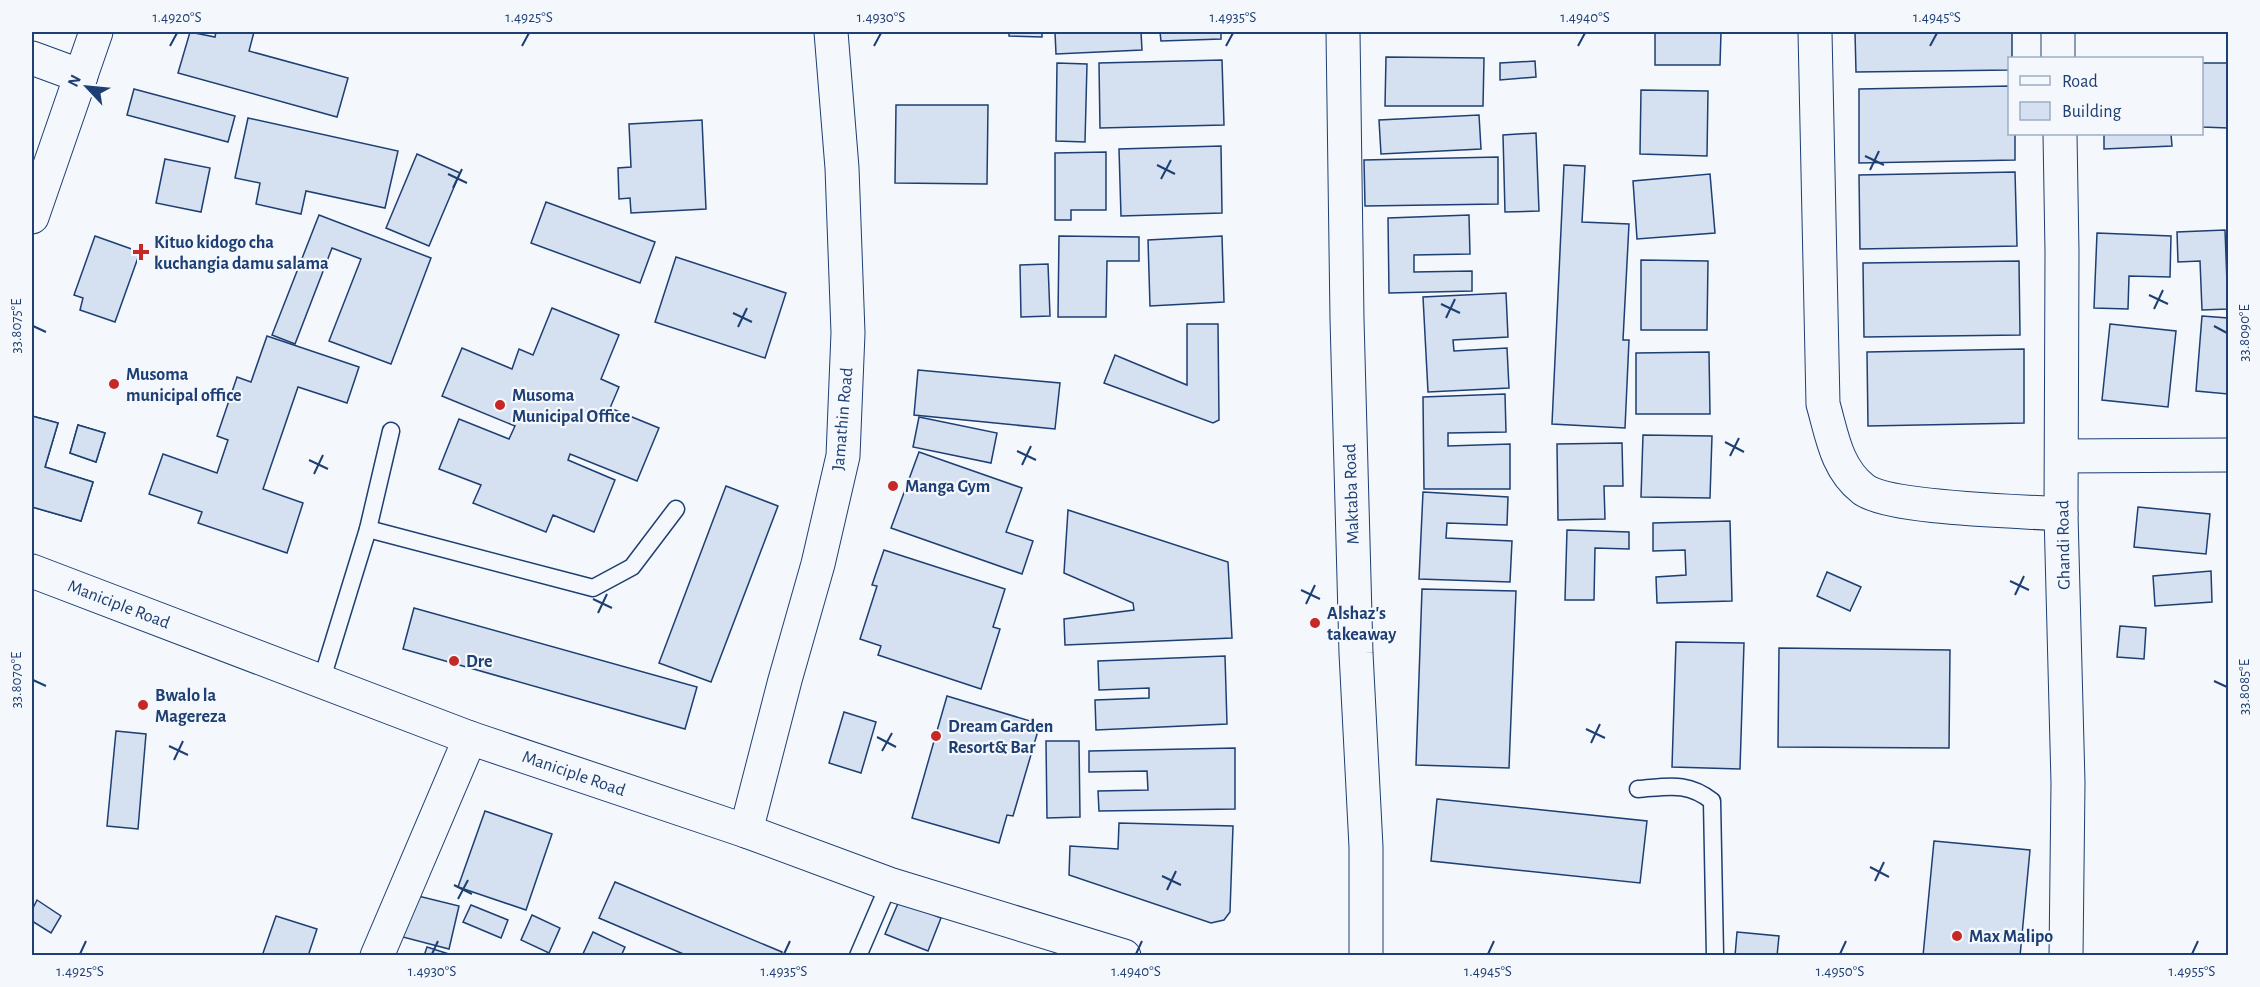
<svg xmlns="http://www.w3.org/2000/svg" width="2260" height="987" font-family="'Alegreya Sans',sans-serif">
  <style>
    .building { fill: #d5e0f0; stroke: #1d3f73; stroke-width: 1.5 }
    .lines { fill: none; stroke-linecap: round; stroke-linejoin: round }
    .service-casing { stroke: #1d3f73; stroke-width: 19 }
    .minor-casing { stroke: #1d3f73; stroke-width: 35 }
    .tertiary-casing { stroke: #1d3f73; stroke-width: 35 }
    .service { stroke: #f4f7fb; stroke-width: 16 }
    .minor { stroke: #f4f7fb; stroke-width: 33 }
    .tertiary { stroke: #f4f7fb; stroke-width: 33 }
    .ticks { fill: none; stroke: #1d3f73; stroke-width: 2 }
    .poi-dot { fill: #c62828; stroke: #f4f7fb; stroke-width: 2 }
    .labels { text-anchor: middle; stroke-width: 4.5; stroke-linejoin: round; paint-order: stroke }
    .poi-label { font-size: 18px; font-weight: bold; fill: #1d3f73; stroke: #f4f7fb; text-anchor: start }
    .street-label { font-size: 18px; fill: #1d3f73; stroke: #f4f7fb }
    .neatline { fill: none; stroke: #1d3f73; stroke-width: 2 }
    .ticks-label { font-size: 15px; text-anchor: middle; fill: #1d3f73 }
  </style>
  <rect width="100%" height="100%" fill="#f4f7fb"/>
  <g class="building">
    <polygon points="190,32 215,37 216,32 254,32 249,51 348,78 337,117 178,73"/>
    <polygon points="1009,32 1042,32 1042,37 1009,36"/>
    <polygon points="1055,32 1141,32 1142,50 1056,54"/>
    <polygon points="1160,32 1221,32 1221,39 1161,41"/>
    <polygon points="1655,32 1721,32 1720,65 1655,65"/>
    <polygon points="1855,32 2012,32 2012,58 2010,58 2010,70 1856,72"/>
    <polygon points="1386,57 1484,58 1483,106 1385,106"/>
    <polygon points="1222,60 1224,125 1100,128 1099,63"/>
    <polygon points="1535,61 1536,77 1500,80 1500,63"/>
    <polygon points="1057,63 1087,64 1085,142 1056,141"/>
    <polygon points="2202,63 2228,63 2228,128 2202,127"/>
    <polygon points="2010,86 2010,134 2015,134 2015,160 1859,163 1859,89"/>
    <polygon points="134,89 235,116 228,142 127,115"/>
    <polygon points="1641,90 1708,91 1707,156 1640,154"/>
    <polygon points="896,105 988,105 987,184 895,183"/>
    <polygon points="1479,115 1481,149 1381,154 1379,120"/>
    <polygon points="248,118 398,151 385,208 306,191 301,214 256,204 260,183 235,178"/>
    <polygon points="702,120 706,209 631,213 630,198 619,199 618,168 631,167 629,124"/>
    <polygon points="1536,133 1539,211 1505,212 1503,135"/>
    <polygon points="2104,134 2171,134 2172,146 2104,149"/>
    <polygon points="1221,146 1222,213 1121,216 1119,149"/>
    <polygon points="1106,152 1106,210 1071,210 1071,220 1055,220 1055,153"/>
    <polygon points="417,154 460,173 429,246 386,228"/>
    <polygon points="1498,157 1498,204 1365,206 1364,160"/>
    <polygon points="165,159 210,168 201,212 156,203"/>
    <polygon points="1564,165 1585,166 1582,222 1629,224 1623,340 1629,340 1625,428 1552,424"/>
    <polygon points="2015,172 2017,246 1860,249 1859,175"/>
    <polygon points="1710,174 1715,233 1637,239 1633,181"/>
    <polygon points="546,202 655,242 640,283 531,243"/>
    <polygon points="319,215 431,258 391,364 329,341 361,259 332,248 295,344 272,335"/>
    <polygon points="1469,215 1470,254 1414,255 1414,272 1472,271 1472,291 1389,293 1388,218"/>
    <polygon points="2225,230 2228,309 2202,310 2200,261 2178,262 2177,232"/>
    <polygon points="2097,233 2171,236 2170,277 2129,276 2128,309 2094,308"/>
    <polygon points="95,236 140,252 115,322 80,310 83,298 74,295"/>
    <polygon points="1059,236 1139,237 1139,261 1107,261 1106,317 1058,317"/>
    <polygon points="1222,236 1224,302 1150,306 1148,240"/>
    <polygon points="676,257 786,293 765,358 655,322"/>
    <polygon points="1641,260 1708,261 1707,330 1641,330"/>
    <polygon points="2019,261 2020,335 1864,337 1863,263"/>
    <polygon points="1048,264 1050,316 1021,317 1020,265"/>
    <polygon points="1506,293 1508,337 1453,340 1454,351 1507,348 1509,388 1428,392 1423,297"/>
    <polygon points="552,308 619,335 601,379 619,387 610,408 659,428 637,481 570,454 568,460 615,480 594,532 553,515 546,532 473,503 481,485 439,469 459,419 509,439 515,426 442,396 462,348 512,369 519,349 533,355"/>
    <polygon points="2202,316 2228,318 2228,394 2196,391"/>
    <polygon points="1187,324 1218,324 1219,420 1213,423 1104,383 1115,355 1187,385"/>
    <polygon points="2110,324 2176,331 2168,407 2102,400"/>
    <polygon points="267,336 359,367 347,403 298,387 263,489 303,503 287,553 198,523 202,512 149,494 163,454 217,473 228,440 217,436 237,377 251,382"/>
    <polygon points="2024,349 2024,423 1868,426 1867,352"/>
    <polygon points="1709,352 1710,414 1636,414 1636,353"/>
    <polygon points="918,370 1060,383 1055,429 914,415"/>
    <polygon points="1505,394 1506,432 1448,433 1448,446 1510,444 1510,489 1424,489 1423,397"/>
    <polygon points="32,416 58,423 45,467 93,482 81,521 32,507"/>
    <polygon points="32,416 58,423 45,467 93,482 81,521 32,507"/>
    <polygon points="919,417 997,433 991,463 913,447"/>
    <polygon points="78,425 105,433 96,462 70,453"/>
    <polygon points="78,425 105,433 96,462 70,453"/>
    <polygon points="1643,435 1712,436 1710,498 1641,497"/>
    <polygon points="1622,443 1623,486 1604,486 1605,519 1558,520 1557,444"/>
    <polygon points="919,452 1022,488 1006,532 1033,541 1022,574 891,528"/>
    <polygon points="726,486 778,506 711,682 659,663"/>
    <polygon points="1423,492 1508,497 1507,525 1447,523 1446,538 1512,541 1510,582 1419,579"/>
    <polygon points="2138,507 2210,514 2206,554 2134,547"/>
    <polygon points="1068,510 1228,562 1232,638 1065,645 1064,619 1134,610 1133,603 1064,573"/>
    <polygon points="1730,521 1732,601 1657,603 1656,577 1686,575 1685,550 1653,551 1653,523"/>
    <polygon points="1567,530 1629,532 1629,549 1595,548 1594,600 1565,600"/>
    <polygon points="884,550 1005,589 993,627 1000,629 981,689 878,655 881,646 860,639 877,586 872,585"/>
    <polygon points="2211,571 2212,602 2155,606 2153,576"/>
    <polygon points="1827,572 1861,587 1850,611 1817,596"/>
    <polygon points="1422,589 1516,591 1509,768 1416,765"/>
    <polygon points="414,608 697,687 685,729 403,649"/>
    <polygon points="2120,626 2146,628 2144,659 2117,657"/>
    <polygon points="1676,642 1744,643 1740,769 1672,767"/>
    <polygon points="1779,648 1950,650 1949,748 1778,747"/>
    <polygon points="1225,656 1227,724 1096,730 1095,700 1149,698 1149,688 1099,690 1098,661"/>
    <polygon points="947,696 1040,724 1013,816 1007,815 999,843 912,818"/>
    <polygon points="844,712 876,722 861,773 829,763"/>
    <polygon points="116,731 146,734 138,829 107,826"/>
    <polygon points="1046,741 1079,741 1080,817 1047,818"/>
    <polygon points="1235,748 1235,809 1099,811 1098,791 1148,790 1147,771 1089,772 1089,751"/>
    <polygon points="1437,799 1647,821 1640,883 1431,861"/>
    <polygon points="485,811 552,834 526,910 458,887"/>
    <polygon points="1119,823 1233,826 1230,912 1224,920 1211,923 1069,875 1070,846 1118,849"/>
    <polygon points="1934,841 2030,850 2020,956 1923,956"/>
    <polygon points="615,882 782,952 780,956 688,956 599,918"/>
    <polygon points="410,894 459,906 449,949 399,936"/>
    <polygon points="37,900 61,916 51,933 32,921 32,910"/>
    <polygon points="899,901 941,918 928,951 885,934"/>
    <polygon points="471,905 508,920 501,938 463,922"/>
    <polygon points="532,915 560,928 549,953 521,940"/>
    <polygon points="276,916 317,929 308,956 262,956"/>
    <polygon points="593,932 625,947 621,956 582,956"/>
    <polygon points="1737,932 1779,936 1777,956 1735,956"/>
    <polygon points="427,947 455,956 424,956"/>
  </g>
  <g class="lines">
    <defs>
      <g id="service">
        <polyline points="368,529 593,588 632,567 676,509"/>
        <polyline points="321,682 368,529 391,431"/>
        <path d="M1638,789C1667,787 1687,781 1712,801L1715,956"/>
        <polyline points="858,956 889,884"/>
      </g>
      <g id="minor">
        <polyline points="1343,32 1347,319 1356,653 1366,847 1366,956"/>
        <path d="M1815,32L1823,404C1832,435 1836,468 1863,489C1888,509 2023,511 2061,514"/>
        <polyline points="2058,32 2058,58"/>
        <polyline points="32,58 81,76"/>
        <polyline points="2060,134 2062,252 2061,514 2068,783 2066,956"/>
        <polyline points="32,217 96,32"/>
        <polyline points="2062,456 2228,455"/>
        <polyline points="746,831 785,680 818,564 843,456 848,333 842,168 831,32"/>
        <polyline points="377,956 470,738"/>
      </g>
      <polyline id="tertiary" points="32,571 470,738 746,831 889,884 1124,956"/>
    </defs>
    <use href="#service" class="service-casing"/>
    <use href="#minor" class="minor-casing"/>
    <use href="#tertiary" class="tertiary-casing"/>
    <use href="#service" class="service"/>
    <use href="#minor" class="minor"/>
    <use href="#tertiary" class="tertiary"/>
  </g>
  <path class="ticks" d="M170,46L177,33M522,46L529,33M874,46L881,33M1226,46L1233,33M1578,46L1585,33M1930,46L1937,33M1865,156L1884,165M1157,165L1175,174M1870,170L1879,151M448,174L467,183M1161,179L1171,160M453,188L462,169M2149,295L2168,304M1441,304L1460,313M2154,309L2163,290M733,313L752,322M1446,318L1455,299M33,326L46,332M2214,326L2227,333M738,327L747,308M1725,442L1744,452M1017,451L1036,460M1730,456L1739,438M309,460L328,469M1022,465L1031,446M314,474L323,455M2010,581L2029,590M1301,590L1320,599M2015,595L2024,576M593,599L612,608M1306,604L1315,585M598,613L607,594M33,680L46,686M2214,681L2227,687M1586,729L1605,738M877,737L896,747M1591,743L1600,724M169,746L188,755M882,751L892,733M174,760L183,741M1870,867L1889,877M1162,876L1181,885M1875,881L1884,862M454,885L472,894M1167,890L1176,871M458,899L468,880M80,954L86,941M432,954L438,941M784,954L790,941M1136,954L1142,941M1488,954L1494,941M1840,954L1846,941M2192,954L2198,941"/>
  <g class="poi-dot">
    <path d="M138 243h6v6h6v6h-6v6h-6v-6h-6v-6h6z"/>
    <circle cx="114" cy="384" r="6"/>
    <circle cx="500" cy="405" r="6"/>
    <circle cx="893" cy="486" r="6"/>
    <circle cx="1315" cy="623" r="6"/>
    <circle cx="454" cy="661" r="6"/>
    <circle cx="143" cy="705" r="6"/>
    <circle cx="936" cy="736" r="6"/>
    <circle cx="1957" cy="936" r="6"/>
  </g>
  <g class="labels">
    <g class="poi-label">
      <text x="154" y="248">Kituo kidogo cha<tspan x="154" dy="21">kuchangia damu salama</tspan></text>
      <text x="126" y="380">Musoma<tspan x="126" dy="21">municipal office</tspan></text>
      <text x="512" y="401">Musoma<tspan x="512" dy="21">Municipal Office</tspan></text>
      <text x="905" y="492">Manga Gym</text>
      <text x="1327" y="619">Alshaz's<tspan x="1327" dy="21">takeaway</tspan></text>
      <text x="466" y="667">Dre</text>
      <text x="155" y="701">Bwalo la<tspan x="155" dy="21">Magereza</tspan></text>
      <text x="948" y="732">Dream Garden<tspan x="948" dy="21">Resort&amp; Bar</tspan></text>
      <text x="1969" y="942">Max Malipo</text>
    </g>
    <g class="street-label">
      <text transform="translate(842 419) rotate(-85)" y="6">Jamathin Road</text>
      <text transform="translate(1351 494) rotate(-92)" y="6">Maktaba Road</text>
      <text transform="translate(2063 545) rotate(-91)" y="6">Ghandi Road</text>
      <text transform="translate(119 604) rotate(21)" y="6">Maniciple Road</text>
      <text transform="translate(574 773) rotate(19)" y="6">Maniciple Road</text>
    </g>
  </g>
  <rect width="2260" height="987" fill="none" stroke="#f4f7fb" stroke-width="66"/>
  <rect x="2008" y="57" width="195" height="78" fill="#f4f7fb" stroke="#9eadc5" stroke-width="1.5"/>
  <rect x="2020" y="76" width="30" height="9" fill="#f4f7fb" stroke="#9eadc5" stroke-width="1.5"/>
  <text x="2062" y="87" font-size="18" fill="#1d3f73">Road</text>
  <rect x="2020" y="102" width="30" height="18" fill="#d5e0f0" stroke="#9eadc5" stroke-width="1.5"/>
  <text x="2062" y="117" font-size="18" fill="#1d3f73">Building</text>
  <g transform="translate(87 87) rotate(296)" stroke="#f4f7fb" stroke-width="4.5" paint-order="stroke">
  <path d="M0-4.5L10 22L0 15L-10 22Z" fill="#1d3f73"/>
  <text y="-9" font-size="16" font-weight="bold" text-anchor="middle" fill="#1d3f73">N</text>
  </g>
  <rect x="33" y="33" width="2194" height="921" class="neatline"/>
  <g class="ticks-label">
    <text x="177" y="22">1.4920°S</text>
    <text x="529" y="22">1.4925°S</text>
    <text x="881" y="22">1.4930°S</text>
    <text x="1233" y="22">1.4935°S</text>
    <text x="1585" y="22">1.4940°S</text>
    <text x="1937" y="22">1.4945°S</text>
    <text transform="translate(16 326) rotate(-90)" y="5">33.8075°E</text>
    <text transform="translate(2244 333) rotate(-90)" y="5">33.8090°E</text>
    <text transform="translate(16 680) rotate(-90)" y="5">33.8070°E</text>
    <text transform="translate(2244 687) rotate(-90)" y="5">33.8085°E</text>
    <text x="80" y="976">1.4925°S</text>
    <text x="432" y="976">1.4930°S</text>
    <text x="784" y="976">1.4935°S</text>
    <text x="1136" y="976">1.4940°S</text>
    <text x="1488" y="976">1.4945°S</text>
    <text x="1840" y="976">1.4950°S</text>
    <text x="2192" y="976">1.4955°S</text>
  </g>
</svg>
